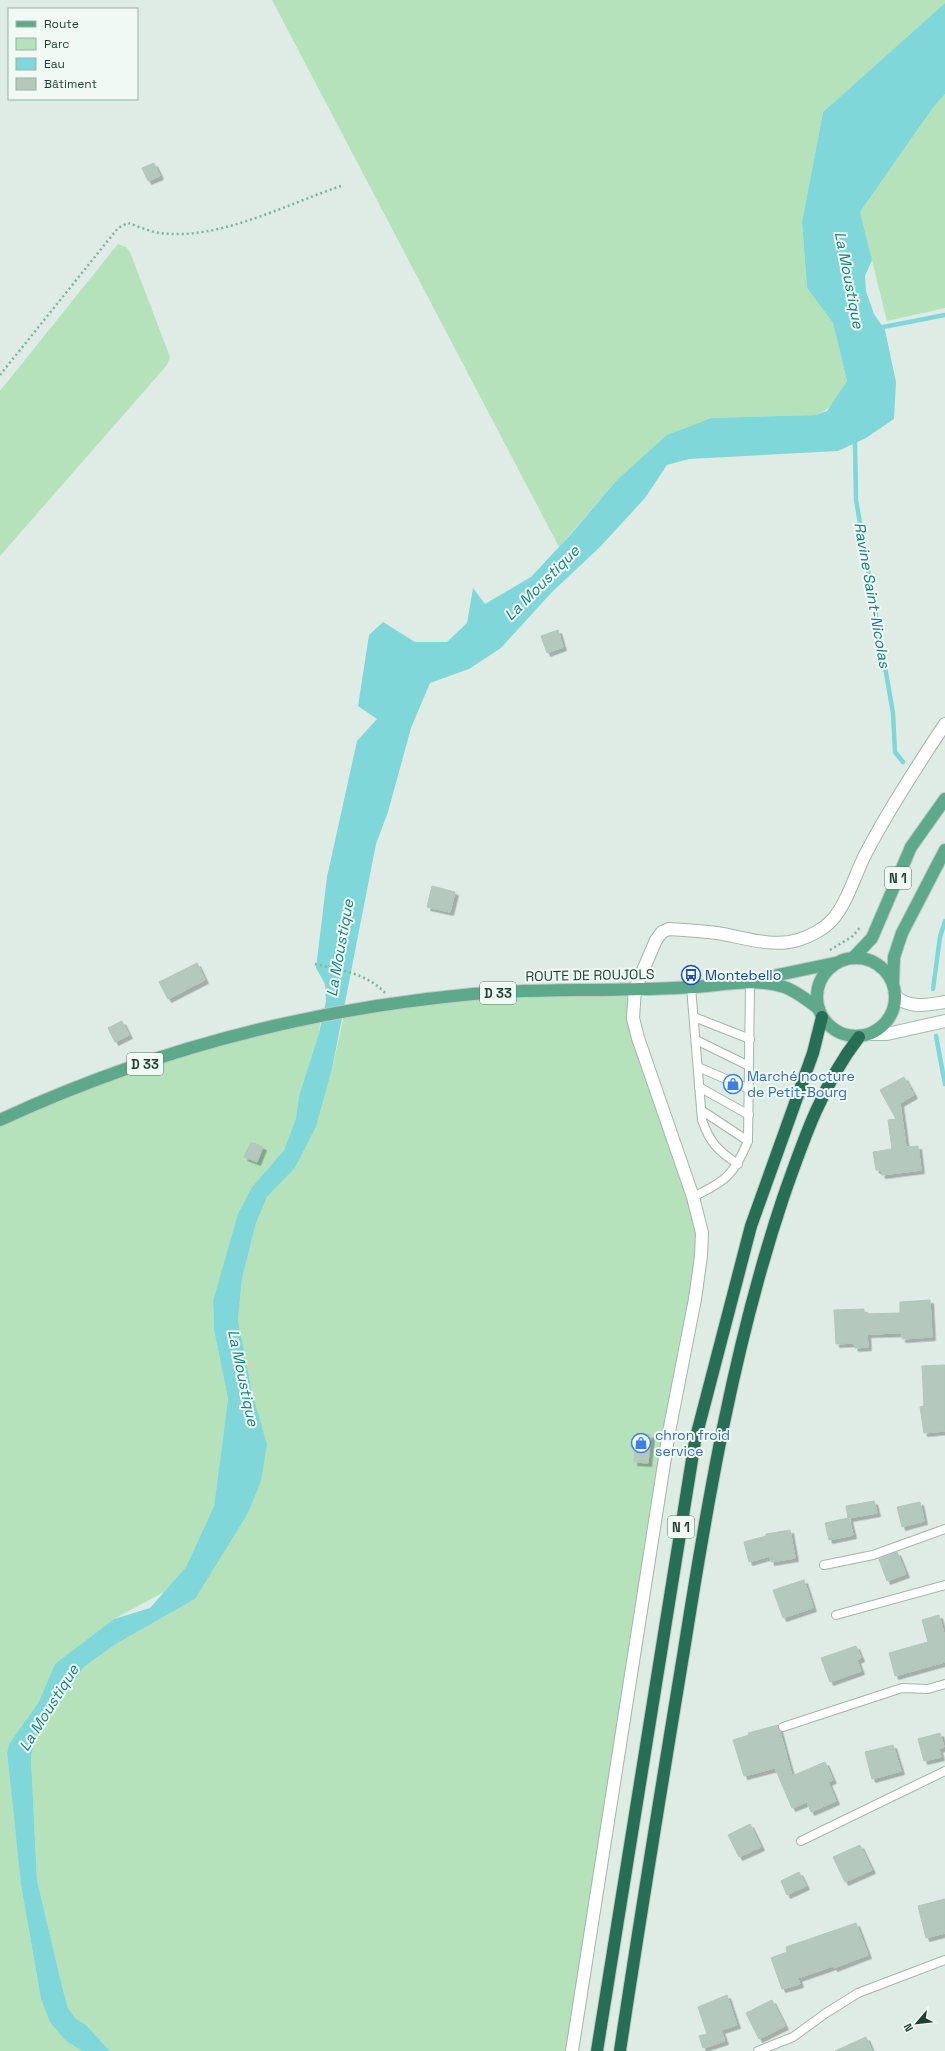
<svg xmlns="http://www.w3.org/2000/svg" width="945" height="2051" font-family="'Space Grotesk',sans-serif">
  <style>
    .green { fill: #b5e1bb }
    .water { fill: #80d7d9 }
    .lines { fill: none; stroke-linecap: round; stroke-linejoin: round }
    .stream { stroke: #80d7d9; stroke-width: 4.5 }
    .building { fill: #b4c8bd; stroke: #b1c7bb; filter: url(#shadow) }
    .lane-casing { stroke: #a1b5ab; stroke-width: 10 }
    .street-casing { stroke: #a1b5ab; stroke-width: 14 }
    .secondary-casing { stroke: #9fbdae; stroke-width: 14 }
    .primary-casing { stroke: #c0c9c5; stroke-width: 14 }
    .highway-casing { stroke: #c0c9c5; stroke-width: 14 }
    .path { stroke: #7cb49b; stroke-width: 2.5; stroke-dasharray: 2 3; stroke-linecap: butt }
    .lane { stroke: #fff; stroke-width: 8 }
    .street { stroke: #fff; stroke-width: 12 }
    .secondary { stroke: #fff; stroke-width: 12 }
    .primary { stroke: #5ea88b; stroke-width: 12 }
    .highway { stroke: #266e56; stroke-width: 12 }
    .labels { text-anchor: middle; stroke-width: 4; stroke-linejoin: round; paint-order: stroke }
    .shield { fill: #f0f9f3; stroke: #5d776b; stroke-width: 1 }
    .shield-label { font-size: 13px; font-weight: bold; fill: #1e3f31 }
    .street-label { font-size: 14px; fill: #1e3f31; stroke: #f0f9f3 }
    .transit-label { font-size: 14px; fill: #164399; stroke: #f0f9f3; text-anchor: start }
    .shop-label { font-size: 14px; fill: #366cbe; stroke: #f0f9f3; text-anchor: start }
    .water-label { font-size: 15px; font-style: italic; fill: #117e82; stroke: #f0f9f3 }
  </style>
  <defs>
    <filter id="shadow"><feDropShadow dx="3.5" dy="3.5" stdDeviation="0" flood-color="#0004"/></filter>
  </defs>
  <rect width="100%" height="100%" fill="#dfece5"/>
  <g class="green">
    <path d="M272,0H945V3L823,112L802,222L807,288L833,323L847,381C837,396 833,409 816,415L713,418L616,481L559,547Z"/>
    <polygon points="945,94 945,308 887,321 860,212 932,109"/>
    <polygon points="118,244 126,247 130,252 170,357 167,365 0,556 0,391"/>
    <polygon points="561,989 635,989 633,1018 702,1233 572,2051 110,2051 86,2025 76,2019 68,2008 62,1986 37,1880 31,1757 35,1739 84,1667 116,1644 195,1599 209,1574 266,1441 252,1392 238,1320 242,1279 256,1223 267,1197 295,1168 316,1127 332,1069 345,1011"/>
    <polygon points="321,1015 319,1033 299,1096 296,1118 284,1150 252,1187 213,1301 214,1330 228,1399 214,1506 186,1567 164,1592 114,1619 56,1664 40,1702 9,1744 7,1753 21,1885 41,1999 66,2041 82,2051 0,2051 0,1120 54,1095"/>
  </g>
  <polygon class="water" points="945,3 945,94 932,109 860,212 872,260 865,276 866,291 874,314 885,330 896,382 894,419 866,438 838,451 689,459 667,465 645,498 600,547 552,592 501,648 469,669 430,683 411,728 388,812 376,844 332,1069 316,1127 295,1168 267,1197 256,1223 242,1279 238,1320 252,1392 267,1444 261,1481 248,1513 195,1599 116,1644 84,1667 35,1739 31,1757 37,1880 62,1986 68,2008 76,2019 86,2025 110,2051 82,2051 66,2041 50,2022 41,1999 21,1885 7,1753 9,1744 39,1702 55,1664 114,1619 150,1608 186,1567 214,1506 228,1399 214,1330 213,1301 238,1214 252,1187 284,1150 296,1118 299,1096 319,1033 326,1001 325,984 316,968 327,877 357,741 377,719 358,706 369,635 383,622 415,642 447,642 467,623 473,588 485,604 531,577 571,534 616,481 667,435 712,418 816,415 827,411 847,381 833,323 807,288 802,222 823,112"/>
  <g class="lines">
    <g class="stream">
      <polyline points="878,328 945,315"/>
      <polyline points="852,438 855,443 856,500 893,713 895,752 903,762"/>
      <polyline points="933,989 940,937 945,921"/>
      <polyline points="936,1036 945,1084"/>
    </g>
  </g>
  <g class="building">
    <polygon points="154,163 160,176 148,181 142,168"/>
    <polygon points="558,630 563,647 547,653 541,636"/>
    <polygon points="432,886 455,892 450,912 427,907"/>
    <polygon points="197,963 205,980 168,999 159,982"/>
    <polygon points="122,1021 129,1035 115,1042 108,1028"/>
    <polygon points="904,1077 914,1095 900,1103 906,1147 918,1146 921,1170 882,1175 881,1170 876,1170 873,1152 892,1149 888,1120 896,1119 880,1090"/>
    <polygon points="251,1142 263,1147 257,1162 244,1157"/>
    <polygon points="930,1300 932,1337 902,1339 902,1333 867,1334 868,1347 855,1348 854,1343 836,1344 834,1310 864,1309 864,1314 900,1313 900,1302"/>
    <polygon points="945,1365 945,1431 924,1433 920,1407 924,1406 922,1366"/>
    <polygon points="637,1433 651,1435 648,1463 634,1462"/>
    <polygon points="874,1501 877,1513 849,1518 853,1535 829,1540 825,1523 848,1518 846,1506"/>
    <polygon points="920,1502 924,1521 902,1527 897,1507"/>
    <polygon points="790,1530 795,1558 771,1562 770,1556 749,1562 744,1542 766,1536 766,1534"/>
    <polygon points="897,1552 906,1574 887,1581 879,1559"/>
    <polygon points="804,1580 813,1608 783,1618 773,1590"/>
    <polygon points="939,1615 945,1637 945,1662 895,1676 889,1653 928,1642 922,1620"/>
    <polygon points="856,1646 861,1658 857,1660 861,1671 830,1682 821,1658"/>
    <polygon points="778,1725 792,1776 825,1762 833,1780 828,1782 836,1801 811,1812 807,1802 792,1808 775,1768 744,1776 733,1740 749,1735 748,1733"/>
    <polygon points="940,1733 944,1747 939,1749 941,1757 924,1761 918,1739"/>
    <polygon points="893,1745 901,1771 872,1779 865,1752"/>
    <polygon points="750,1824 761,1847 739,1857 728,1835"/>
    <polygon points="860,1845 872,1870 845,1882 833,1857"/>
    <polygon points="799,1872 806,1886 787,1895 781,1881"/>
    <polygon points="945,1899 945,1933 926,1938 918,1906"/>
    <polygon points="856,1923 868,1955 834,1968 833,1966 798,1978 800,1984 782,1989 771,1958 787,1952 786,1947"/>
    <polygon points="727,1995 737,2025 721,2030 725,2041 703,2048 699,2036 707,2034 698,2007"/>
    <polygon points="772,2000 785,2026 759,2039 746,2013"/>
    <polygon points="866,2037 872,2051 835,2051"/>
  </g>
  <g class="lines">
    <defs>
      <g id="lane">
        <path d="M691,987L702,1120C710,1143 718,1151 738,1164"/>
        <polyline points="694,1017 750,1039"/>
        <polyline points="696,1040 749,1066"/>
        <polyline points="698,1067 749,1089"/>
        <polyline points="699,1087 749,1115"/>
        <polyline points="701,1110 748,1141"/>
        <path d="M693,1197C726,1181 734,1175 748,1141L750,983"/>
        <polyline points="824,1565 873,1555 945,1529"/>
        <polyline points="836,1615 945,1585"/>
        <polyline points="783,1727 902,1688 928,1689 945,1684"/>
        <polyline points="801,1841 945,1771"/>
        <polyline points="758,2051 793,2037 826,2013 858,1993 945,1960"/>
      </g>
      <path id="street" d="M572,2051L669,1432L695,1299L701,1256L702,1233L693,1197L638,1038L633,1018L635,989L656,940L662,932L669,929C685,930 701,931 717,933C743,937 772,948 798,940C809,937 824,929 832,920C847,904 855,874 866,853C889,809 917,766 945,724"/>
      <g id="secondary">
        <path d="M895,996C910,1009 927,1005 945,1002"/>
        <polyline points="870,1034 887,1034 945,1021"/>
      </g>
      <g id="primary">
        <circle cx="856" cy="997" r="39"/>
        <polyline points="853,958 872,938 911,847 945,799"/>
        <polyline points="754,980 835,963"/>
        <polyline points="893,983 894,957 902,933 945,850"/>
        <path d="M0,1120C149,1051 310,1009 473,994C529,989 584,991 639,989C657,989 676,988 694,987C724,985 758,977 787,988C798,993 809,1001 819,1009"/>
      </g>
      <g id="highway">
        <polyline points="597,2051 695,1441 751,1226 813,1053 822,1017"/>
        <path d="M620,2051C640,1917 662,1784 684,1650C708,1498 734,1345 783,1198C803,1141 822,1085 859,1037"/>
      </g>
    </defs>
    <use href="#lane" class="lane-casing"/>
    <use href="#street" class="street-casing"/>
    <use href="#secondary" class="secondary-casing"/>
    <use href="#primary" class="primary-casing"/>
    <use href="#highway" class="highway-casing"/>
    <g class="path">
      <path d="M0,375L118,228L128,223C138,226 150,232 160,233C218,241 287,204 341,186"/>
      <polyline points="830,950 853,936 861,926"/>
      <path d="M315,964C339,970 367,973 385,993"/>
    </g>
    <use href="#lane" class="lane"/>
    <use href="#street" class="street"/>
    <use href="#secondary" class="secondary"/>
    <use href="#primary" class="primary"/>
    <use href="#highway" class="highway"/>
  </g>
  <defs>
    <symbol id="bus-ring" viewBox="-11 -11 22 22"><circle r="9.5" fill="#f0f9f3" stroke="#1a4fb4" stroke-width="1.5"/><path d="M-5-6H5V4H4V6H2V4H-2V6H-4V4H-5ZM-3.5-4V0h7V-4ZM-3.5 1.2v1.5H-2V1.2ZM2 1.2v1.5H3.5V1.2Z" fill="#1a4fb4"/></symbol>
    <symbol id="shop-ring" viewBox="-11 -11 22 22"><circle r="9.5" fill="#f0f9f3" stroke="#3f7fe0" stroke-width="1.5"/><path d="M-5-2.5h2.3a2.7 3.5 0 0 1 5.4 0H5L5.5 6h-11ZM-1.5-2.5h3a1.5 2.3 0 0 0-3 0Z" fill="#3f7fe0"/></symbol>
  </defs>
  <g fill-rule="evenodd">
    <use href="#bus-ring" x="680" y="964" width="22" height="22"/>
    <use href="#shop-ring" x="722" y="1073" width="22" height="22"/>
    <use href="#shop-ring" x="630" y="1432" width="22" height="22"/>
  </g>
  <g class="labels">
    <g class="shield">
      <rect x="885" y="867" width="26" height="22" rx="3"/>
      <rect x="480" y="982" width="36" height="22" rx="3"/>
      <rect x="127" y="1053" width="36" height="22" rx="3"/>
      <rect x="668" y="1516" width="26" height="22" rx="3"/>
    </g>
    <g class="shield-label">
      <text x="898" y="883">N 1</text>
      <text x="498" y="998">D 33</text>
      <text x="145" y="1069">D 33</text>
      <text x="681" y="1532">N 1</text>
    </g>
    <g class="street-label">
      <text transform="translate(590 975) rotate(-1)" y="5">ROUTE DE ROUJOLS</text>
    </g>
    <g class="transit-label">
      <text x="705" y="980">Montebello</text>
    </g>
    <g class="shop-label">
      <text x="747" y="1081">Marché nocture<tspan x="747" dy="16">de Petit-Bourg</tspan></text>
      <text x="655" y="1440">chron froid<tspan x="655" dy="16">service</tspan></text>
    </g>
    <g class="water-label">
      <text transform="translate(849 280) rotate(79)" y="5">La Moustique</text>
      <text transform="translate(542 583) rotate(-45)" y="5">La Moustique</text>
      <text transform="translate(872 595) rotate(80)" y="5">Ravine Saint-Nicolas</text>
      <text transform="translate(340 948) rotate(-80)" y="5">La Moustique</text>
      <text transform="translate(243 1378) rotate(78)" y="5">La Moustique</text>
      <text transform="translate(49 1708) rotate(-58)" y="5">La Moustique</text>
    </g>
  </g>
  <rect x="8" y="8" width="130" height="92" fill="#f0f9f3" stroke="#9cafa5"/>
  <rect x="16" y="21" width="20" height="6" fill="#5ea88b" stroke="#9cafa5"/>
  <text x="44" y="28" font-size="12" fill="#1e3f31">Route</text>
  <rect x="16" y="38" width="20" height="12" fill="#b5e1bb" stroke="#9cafa5"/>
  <text x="44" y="48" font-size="12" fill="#1e3f31">Parc</text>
  <rect x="16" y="58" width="20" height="12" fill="#80d7d9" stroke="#9cafa5"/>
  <text x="44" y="68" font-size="12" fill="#1e3f31">Eau</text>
  <rect x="16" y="78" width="20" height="12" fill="#b4c8bd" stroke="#9cafa5"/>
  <text x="44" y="88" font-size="12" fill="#1e3f31">Bâtiment</text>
  <g transform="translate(917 2023) rotate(242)" stroke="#f0f9f3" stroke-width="3" paint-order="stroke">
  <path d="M0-3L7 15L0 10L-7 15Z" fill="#1e3f31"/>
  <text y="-6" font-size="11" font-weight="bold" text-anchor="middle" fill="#1e3f31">N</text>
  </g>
</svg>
